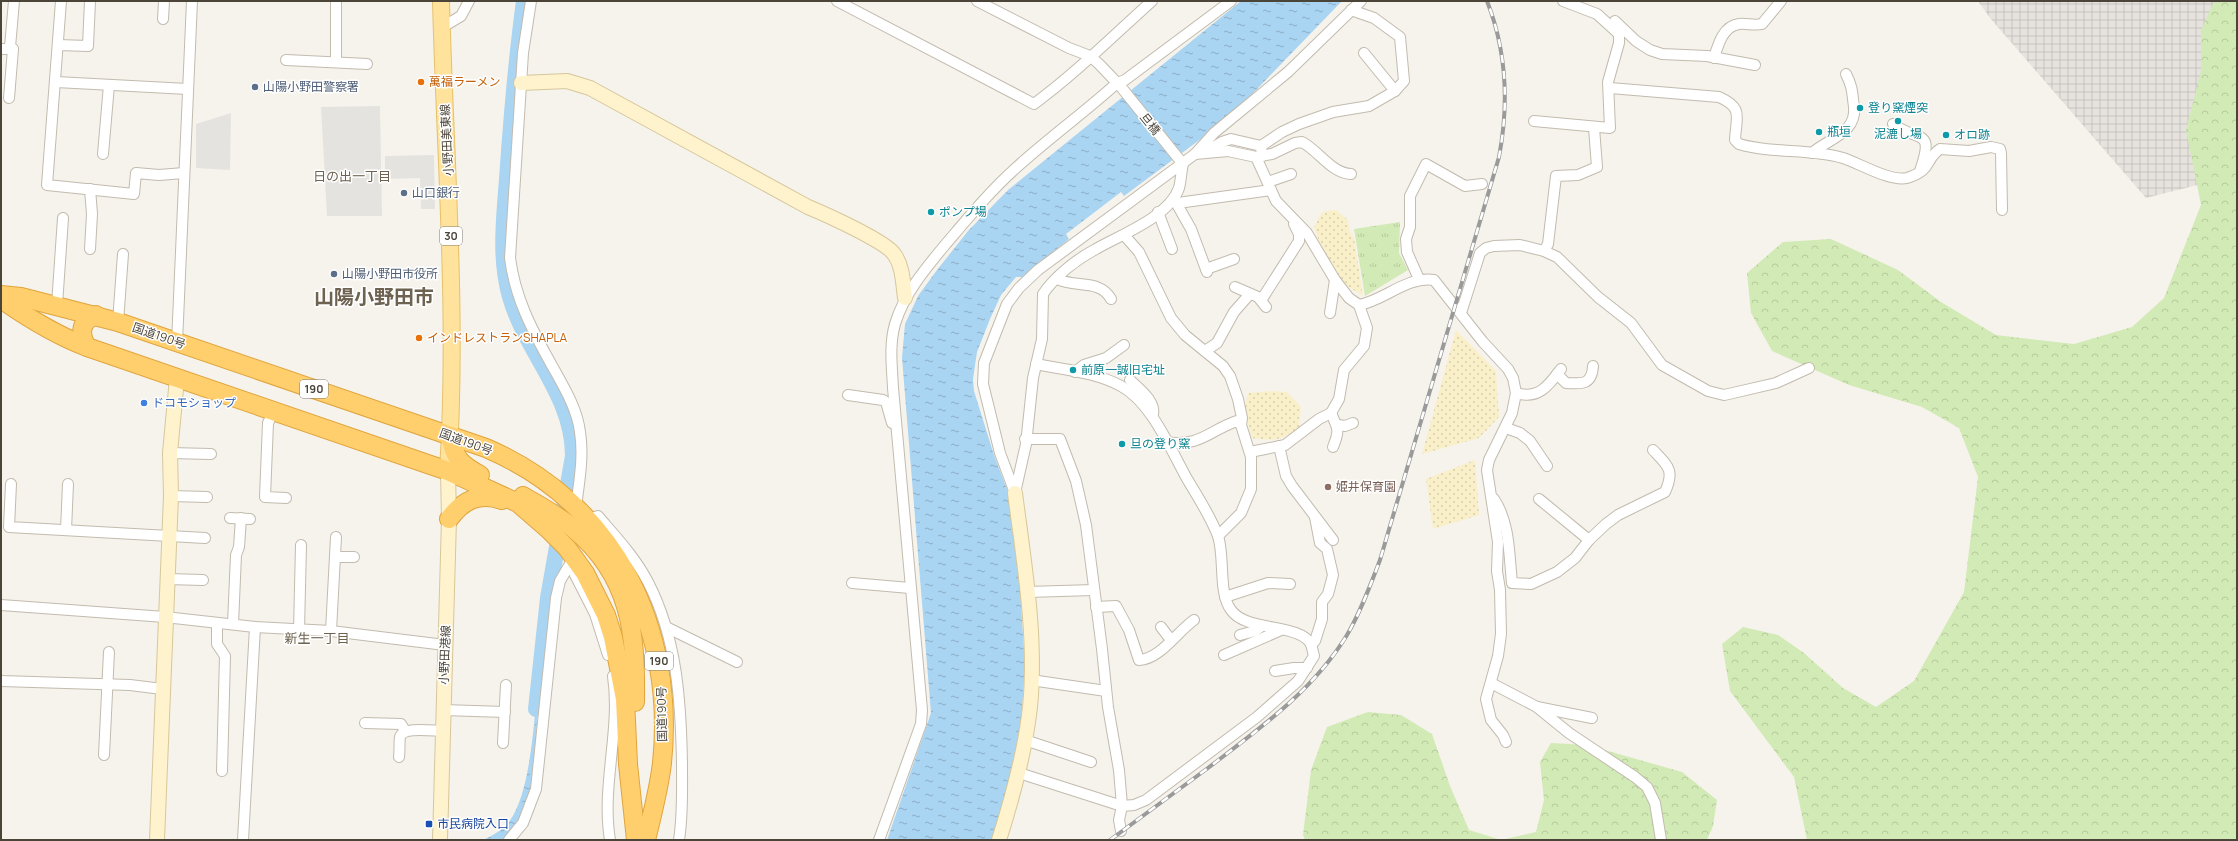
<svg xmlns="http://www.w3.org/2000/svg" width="2238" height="841" font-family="Manrope,'Noto Sans JP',sans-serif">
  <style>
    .industrial { fill: url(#industrial-grid) }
    .grass { fill: url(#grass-tufts) }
    .forest { fill: url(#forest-crowns) }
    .sand { fill: url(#sand-dots) }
    .parking { fill: #e5e3e0 }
    .water { fill: url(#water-ripples) }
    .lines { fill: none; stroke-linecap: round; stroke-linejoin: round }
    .river { stroke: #a9d4f2; stroke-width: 16 }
    .street-casing { stroke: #c2bbae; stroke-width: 12 }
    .secondary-casing { stroke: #d6c79b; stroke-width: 16 }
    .primary-casing { stroke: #e6c16a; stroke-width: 18 }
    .highway-casing { stroke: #e0a43c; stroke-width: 20 }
    .street { stroke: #fff; stroke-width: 10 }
    .secondary { stroke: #fff3cd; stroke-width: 14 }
    .primary { stroke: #ffe39c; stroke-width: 16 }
    .highway { stroke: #ffcf6e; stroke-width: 18 }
    .rail-casing { stroke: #9a9a9a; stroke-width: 4 }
    .rail { stroke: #fff; stroke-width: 2.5; stroke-dasharray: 8; stroke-linecap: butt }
    .food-dot { fill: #e8710a; stroke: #fff; stroke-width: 1.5 }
    .service-dot { fill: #5c6f8a; stroke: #fff; stroke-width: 1.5 }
    .culture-dot { fill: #0f9aa8; stroke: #fff; stroke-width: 1.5 }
    .shop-dot { fill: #3f7fe0; stroke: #fff; stroke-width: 1.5 }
    .education-dot { fill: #8d6e63; stroke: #fff; stroke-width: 1.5 }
    .transit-dot { fill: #1a4fb4; stroke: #fff; stroke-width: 1.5 }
    .labels { text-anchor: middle; stroke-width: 3; stroke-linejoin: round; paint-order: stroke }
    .shield { fill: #fff; stroke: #817c74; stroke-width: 1 }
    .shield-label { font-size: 11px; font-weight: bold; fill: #4b4439 }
    .food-label { font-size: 12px; fill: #c56008; stroke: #fff; text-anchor: start }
    .service-label { font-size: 12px; fill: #4e5e75; stroke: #fff; text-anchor: start }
    .culture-label { font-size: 12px; fill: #0d838f; stroke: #fff; text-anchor: start }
    .street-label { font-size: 12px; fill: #4b4439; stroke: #fff }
    .shop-label { font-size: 12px; fill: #366cbe; stroke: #fff; text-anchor: start }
    .education-label { font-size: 12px; fill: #785e54; stroke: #fff; text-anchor: start }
    .transit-label { font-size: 12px; fill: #164399; stroke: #fff; text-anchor: start }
    .neighbourhood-label { font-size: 13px; fill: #6e6250; stroke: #fff }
    .town-label { font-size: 20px; font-weight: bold; fill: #6e6250; stroke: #fff }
  </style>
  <defs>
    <pattern id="industrial-grid" width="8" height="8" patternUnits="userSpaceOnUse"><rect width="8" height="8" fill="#e6e2dd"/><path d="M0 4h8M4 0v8" fill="none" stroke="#c7c3be"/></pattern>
    <pattern id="grass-tufts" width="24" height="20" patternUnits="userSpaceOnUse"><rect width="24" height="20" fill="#d2eab5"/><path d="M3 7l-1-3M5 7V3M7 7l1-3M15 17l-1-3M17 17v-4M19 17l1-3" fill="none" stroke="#b6ca9c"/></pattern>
    <pattern id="forest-crowns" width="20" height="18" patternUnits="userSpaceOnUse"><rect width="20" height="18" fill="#d2eab5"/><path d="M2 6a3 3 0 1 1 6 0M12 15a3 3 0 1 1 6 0" fill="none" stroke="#b6ca9c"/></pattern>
    <pattern id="sand-dots" width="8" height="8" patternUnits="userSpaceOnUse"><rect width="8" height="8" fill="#f9efc9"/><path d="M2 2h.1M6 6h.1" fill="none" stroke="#d7cead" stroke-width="1.8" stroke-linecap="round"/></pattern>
    <pattern id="water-ripples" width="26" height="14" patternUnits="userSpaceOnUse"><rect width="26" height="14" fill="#a9d4f2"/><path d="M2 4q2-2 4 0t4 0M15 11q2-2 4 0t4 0" fill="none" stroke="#8caec5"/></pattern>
  </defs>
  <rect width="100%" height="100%" fill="#f6f3ec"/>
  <polygon class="industrial" points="1978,1 2237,1 2237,175 2146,198 1990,18"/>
  <polygon class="grass" points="1400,222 1399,253 1408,270 1365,296 1354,229"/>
  <g class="forest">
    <polygon points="2214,1 2237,1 2237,840 1807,840 1794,777 1730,691 1722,644 1743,627 1778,635 1804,653 1843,688 1876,707 1914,681 1964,592 1978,477 1959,428 1922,407 1849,385 1772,351 1751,313 1747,273 1783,242 1831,239 1898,270 1941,302 1996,335 2074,344 2132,327 2164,298 2201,205 2186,130 2201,71 2201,31"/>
    <polygon points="1368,712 1401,715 1432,734 1450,786 1469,830 1501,840 1305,840 1303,835 1311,770 1327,727"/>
    <polygon points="1551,743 1587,745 1682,772 1717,800 1713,826 1707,840 1501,840 1536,832 1544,800 1540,762"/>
  </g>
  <g class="sand">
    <polygon points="1336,210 1348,220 1349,230 1354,238 1363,296 1341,282 1324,255 1314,227 1322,212"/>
    <polygon points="1456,330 1496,371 1499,417 1479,438 1422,454"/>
    <path d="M1272,391L1287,392L1301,407L1299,427C1281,441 1275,441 1252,438L1244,411L1248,393Z"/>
    <polygon points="1475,460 1479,515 1433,529 1426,479"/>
  </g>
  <g class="parking">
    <polygon points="380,106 382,216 327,216 321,107"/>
    <polygon points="231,113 230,170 196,168 196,124"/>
    <polygon points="434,155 435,209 421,209 420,178 385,179 385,156"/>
  </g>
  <g class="water">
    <polygon points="1241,1 1342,1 1229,118 1124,196 1121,192 1066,234 1069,239 1022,277 1016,277 1001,295 990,319 977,352 973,379 974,391 994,455 1008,492 1019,572 1025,667 1021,724 1003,815 993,840 887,840 931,713 902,358 905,324 918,296 937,270 968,231 1008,190"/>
    <path d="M538,687C535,734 542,808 504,840H484C493,835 502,830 509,822C531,792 533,725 538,687Z"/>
  </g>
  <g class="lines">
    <path class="river" d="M524,1C516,60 511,120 507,179C504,219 499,258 510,297C526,353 573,395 573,456L548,598L536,709"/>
    <defs>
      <g id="street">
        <polyline points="61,1 47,185 134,194 136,173 159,175 184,173"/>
        <polyline points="336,1 336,62"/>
        <path d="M531,1L523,53L510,258C515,297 531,328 550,362C562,384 577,407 580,432C584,457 579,482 576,507"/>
        <path d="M837,1L1034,104C1076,73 1113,36 1152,1"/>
        <path d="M977,1L1069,48L1090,56L1099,64L1121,87L1183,164C1181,172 1181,181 1179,188C1169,217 1120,235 1096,249C1077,259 1055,276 1043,294L1042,339L1033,378L1026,444L1015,493"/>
        <polyline points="163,19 164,1"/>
        <polyline points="1615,21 1636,41 1650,50 1662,54 1707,56 1755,65"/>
        <polyline points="441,28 461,16 469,1"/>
        <polyline points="58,45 88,46 90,1"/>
        <polyline points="1,49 13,49 9,98"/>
        <polyline points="13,49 10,47 14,1"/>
        <polyline points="1364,53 1395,91"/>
        <path d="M1714,58C1718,45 1723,26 1739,24C1747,23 1754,26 1762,24L1781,1"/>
        <polyline points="286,60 367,64"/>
        <polyline points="56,82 188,89"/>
        <path d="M1610,88L1719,97C1744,108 1736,117 1735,140L1739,144C1772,154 1809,148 1843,158C1859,163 1890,182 1907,178C1933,170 1924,160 1940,149L1969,151L1991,147L2000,149L2001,153L2002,210"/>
        <polyline points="1534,121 1610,128 1608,82 1619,43 1619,34 1597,14 1563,1"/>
        <path d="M1893,124C1919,143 1935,127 1920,171"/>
        <polyline points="1207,151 1222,142 1231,139 1261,146"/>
        <path d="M1812,153C1828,139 1857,133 1854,107C1852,93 1853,88 1846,74"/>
        <polyline points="103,154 109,85"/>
        <path d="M1195,154L1228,151L1256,157L1272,154L1295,143L1302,142C1319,151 1331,173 1351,174"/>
        <polyline points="1262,156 1261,146 1282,132 1299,124 1333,112 1369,106 1395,91 1404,81 1400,37 1374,18 1351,10"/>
        <polyline points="1268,182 1291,174"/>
        <polyline points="1174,199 1191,229 1207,272"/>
        <polyline points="1178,203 1271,190"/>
        <polyline points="1158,212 1172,249"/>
        <polyline points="1124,235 1139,252 1171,318 1185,335 1223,366 1230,376 1238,399 1242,418 1241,425 1251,457 1251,489 1241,513 1218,536"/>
        <polyline points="90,249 92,214 90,189"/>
        <polyline points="1544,251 1548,244 1556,176 1578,175 1597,167 1594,128"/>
        <polyline points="1206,269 1234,259"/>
        <path d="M1057,279C1076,288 1100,279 1111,299"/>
        <polyline points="1419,279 1407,252 1406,239 1410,227 1410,196 1426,164 1465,186 1482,184"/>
        <polyline points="1235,287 1258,297 1266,307"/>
        <polyline points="1262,299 1299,241 1299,234 1294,224"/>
        <polyline points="57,305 63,218"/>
        <path d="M1359,305C1385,300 1407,276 1434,280L1483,342L1508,369L1513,378L1516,393L1512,413L1489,460L1487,470L1498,542L1497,571L1500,590L1501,634L1498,656L1486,699L1491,720L1503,735L1506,742"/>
        <polyline points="1330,313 1335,280"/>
        <polyline points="1461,313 1480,253 1486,248 1494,246 1520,245 1544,251 1557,257 1598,297 1631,323 1662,365 1708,391 1724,395 1733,393 1776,383 1809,368"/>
        <polyline points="118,322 123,254"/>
        <polyline points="177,343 192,1"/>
        <polyline points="1205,351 1217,343 1234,312 1249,295"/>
        <polyline points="1075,372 1084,365 1106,358 1124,345"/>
        <path d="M1557,374L1566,383C1582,384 1592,385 1593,366"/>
        <path d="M1130,380C1139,389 1156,401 1153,415"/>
        <path d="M1516,393C1539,400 1549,385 1561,369"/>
        <polyline points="848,395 883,400 886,402 892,423"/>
        <polyline points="274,411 268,423 265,497 286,498"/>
        <path d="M1331,413C1338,429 1340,430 1333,447"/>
        <polyline points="1338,425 1345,426 1353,423"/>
        <polyline points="1506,428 1520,433 1530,441 1547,466"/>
        <polyline points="1025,439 1060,439 1076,481 1086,525 1102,649 1108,707 1119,770 1122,806 1119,820 1121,831"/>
        <path d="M1166,442C1201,447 1208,431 1237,421L1241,425"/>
        <polyline points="1279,446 1286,476 1292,486 1333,540"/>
        <polyline points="1250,452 1285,445 1319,419 1331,413 1339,399 1344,370 1364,346 1367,328 1359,305 1349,298 1335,280 1307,233 1276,201 1256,157"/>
        <polyline points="170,453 211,454"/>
        <polyline points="11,484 9,527 205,538"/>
        <polyline points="1015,493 1000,453 983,384 984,363 1007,304 1019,288 1038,270 1195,154 1214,133 1288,72 1361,1"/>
        <polyline points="171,496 207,497"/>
        <path d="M1494,499C1510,523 1509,555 1512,583L1531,584L1557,572L1575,558L1589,540L1606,524L1618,515L1665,492C1675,470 1668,466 1653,450"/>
        <polyline points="1539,499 1589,540"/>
        <polyline points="230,518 250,519"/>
        <path d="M588,519L598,516C616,537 635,557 648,582C677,638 681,702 682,764C682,790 683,815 679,840"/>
        <polyline points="66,530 68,484"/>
        <polyline points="335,557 354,557"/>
        <polyline points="570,565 595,614 608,655"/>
        <polyline points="167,579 203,580"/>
        <polyline points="852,583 910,588"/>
        <polyline points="1027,592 1094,590"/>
        <polyline points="1225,597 1268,583 1290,584"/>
        <polyline points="1,605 165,617 255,627 331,631 445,645"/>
        <path d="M1096,607L1116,606L1129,630L1139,660C1160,659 1176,633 1194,620"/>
        <polyline points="217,623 217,644 225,656 222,771"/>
        <polyline points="233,624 236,555 239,547 241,518"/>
        <polyline points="666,627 737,662"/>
        <polyline points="1161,627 1171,640"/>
        <polyline points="299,630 301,545"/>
        <polyline points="331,631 336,537"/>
        <polyline points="1240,635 1255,631 1262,626"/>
        <polyline points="1311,644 1315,641 1322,619 1322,602 1328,594 1333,575 1327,549 1320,543 1315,517"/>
        <polyline points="1224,655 1281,630"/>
        <polyline points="1275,671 1294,668 1307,668"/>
        <polyline points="1031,680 1106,691"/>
        <polyline points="1,681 130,685 162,689"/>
        <polyline points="1491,683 1537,707 1569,733 1635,777 1647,787 1655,803 1661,840"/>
        <polyline points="1537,707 1592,718"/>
        <polyline points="443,710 505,712"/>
        <polyline points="365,723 401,724 405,731"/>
        <polyline points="1025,740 1091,762"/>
        <polyline points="503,743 506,685"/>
        <polyline points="104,755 109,652"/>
        <path d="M399,757C400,750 399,743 400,737C403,726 433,731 443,731"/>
        <path d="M1019,773L1122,806L1134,805L1146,800L1257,717L1298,681L1314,656C1313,652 1312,647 1311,644C1299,623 1246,632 1231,610C1218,593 1225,557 1218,536C1210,515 1197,496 1186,477C1170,448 1151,402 1121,386C1095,372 1065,370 1036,364"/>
        <polyline points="243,840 255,627"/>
        <polyline points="509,840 523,823 536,789 556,598 560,581 570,564"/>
        <path d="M610,840C601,786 621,730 613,676"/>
        <path d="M879,840L921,724L922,710L893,388C892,367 889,345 895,324C904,294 925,269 945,245C968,218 990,191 1017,167C1049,138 1085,112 1117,83L1125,80L1231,1"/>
      </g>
      <g id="secondary">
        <path d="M521,83L567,81L590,88L808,207C825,214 885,241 894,254C903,266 903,284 905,298"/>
        <polyline points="157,840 171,496 170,453 177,378"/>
        <polyline points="440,840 449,519 448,471"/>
        <path d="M999,840C1013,796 1025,753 1030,707C1037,637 1024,563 1015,493"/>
      </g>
      <path id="primary" d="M441,1C445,158 458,314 448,471"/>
      <g id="highway">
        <path d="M1,295L21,297L118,322L486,448C614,503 676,627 662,763C659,789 652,815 646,840"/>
        <path d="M1,299C28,318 56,335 87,347L448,471L518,503L548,529L567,548L585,573L606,615L613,637L625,699L628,764L636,840"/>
        <path d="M87,347C79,334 80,321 96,315"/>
        <path d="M450,436C455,459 460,464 480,475"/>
        <path d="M523,496C540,506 559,516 574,529C631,576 636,633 635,702"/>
        <path d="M449,519C463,500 479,492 502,500"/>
      </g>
    </defs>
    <use href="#street" class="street-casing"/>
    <use href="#secondary" class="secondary-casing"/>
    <use href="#primary" class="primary-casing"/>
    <use href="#highway" class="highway-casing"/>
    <use href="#street" class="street"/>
    <use href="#secondary" class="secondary"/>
    <use href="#primary" class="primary"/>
    <use href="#highway" class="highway"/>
    <defs>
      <path id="rail" d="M1110,840C1143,816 1175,792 1208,768C1259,729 1313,691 1347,635C1361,611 1370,586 1380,560L1499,157C1509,104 1507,52 1487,1"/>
    </defs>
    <use href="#rail" class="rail-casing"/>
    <use href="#rail" class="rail"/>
  </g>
  <g class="food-dot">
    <circle cx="421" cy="82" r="4"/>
    <circle cx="419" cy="338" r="4"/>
  </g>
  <g class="service-dot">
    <circle cx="255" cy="87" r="4"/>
    <circle cx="404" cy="193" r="4"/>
    <circle cx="334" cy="274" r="4"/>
  </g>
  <g class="culture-dot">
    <circle cx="1860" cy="108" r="4"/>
    <circle cx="1898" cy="121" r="4"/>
    <circle cx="1819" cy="132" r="4"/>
    <circle cx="1946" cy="135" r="4"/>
    <circle cx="931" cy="212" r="4"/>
    <circle cx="1073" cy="370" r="4"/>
    <circle cx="1122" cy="444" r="4"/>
  </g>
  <circle class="shop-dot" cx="144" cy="403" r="4"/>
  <circle class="education-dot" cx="1328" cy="487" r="4"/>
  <rect class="transit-dot" x="425" y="820" width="8" height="8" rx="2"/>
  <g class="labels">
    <g class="shield">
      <rect x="440" y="227" width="22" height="18" rx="3"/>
      <rect x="300" y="380" width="28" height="18" rx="3"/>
      <rect x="645" y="652" width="28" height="18" rx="3"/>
    </g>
    <g class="shield-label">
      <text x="451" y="240">30</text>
      <text x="314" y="393">190</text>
      <text x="659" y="665">190</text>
    </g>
    <g class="food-label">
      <text x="429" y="86">萬福ラーメン</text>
      <text x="427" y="342">インドレストランSHAPLA</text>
    </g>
    <g class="service-label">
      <text x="263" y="91">山陽小野田警察署</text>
      <text x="412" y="197">山口銀行</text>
      <text x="342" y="278">山陽小野田市役所</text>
    </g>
    <g class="culture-label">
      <text x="1868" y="112">登り窯煙突</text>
      <text x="1827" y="136">瓶垣</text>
      <text x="1898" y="138" text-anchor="middle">泥漉し場</text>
      <text x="1954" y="139">オロ跡</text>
      <text x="939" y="216">ポンプ場</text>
      <text x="1081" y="374">前原一誠旧宅址</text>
      <text x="1130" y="448">旦の登り窯</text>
    </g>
    <g class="street-label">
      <text transform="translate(1150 124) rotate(51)" y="4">旦橋</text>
      <text transform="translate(447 140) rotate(-93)" y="4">小野田美東線</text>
      <text transform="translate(159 336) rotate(19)" y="4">国道190号</text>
      <text transform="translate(466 442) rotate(20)" y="4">国道190号</text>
      <text transform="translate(445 655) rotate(-88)" y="4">小野田港線</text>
      <text transform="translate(662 714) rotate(-91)" y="4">国道190号</text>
    </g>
    <g class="shop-label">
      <text x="152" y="407">ドコモショップ</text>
    </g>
    <g class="education-label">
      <text x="1336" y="491">姫井保育園</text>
    </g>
    <g class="transit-label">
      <text x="437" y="828">市民病院入口</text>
    </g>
    <g class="neighbourhood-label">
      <text x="352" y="181">日の出一丁目</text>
      <text x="317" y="643">新生一丁目</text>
    </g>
    <g class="town-label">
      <text x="374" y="304">山陽小野田市</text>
    </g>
  </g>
  <rect width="2238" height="841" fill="none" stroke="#4b4439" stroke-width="4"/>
</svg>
